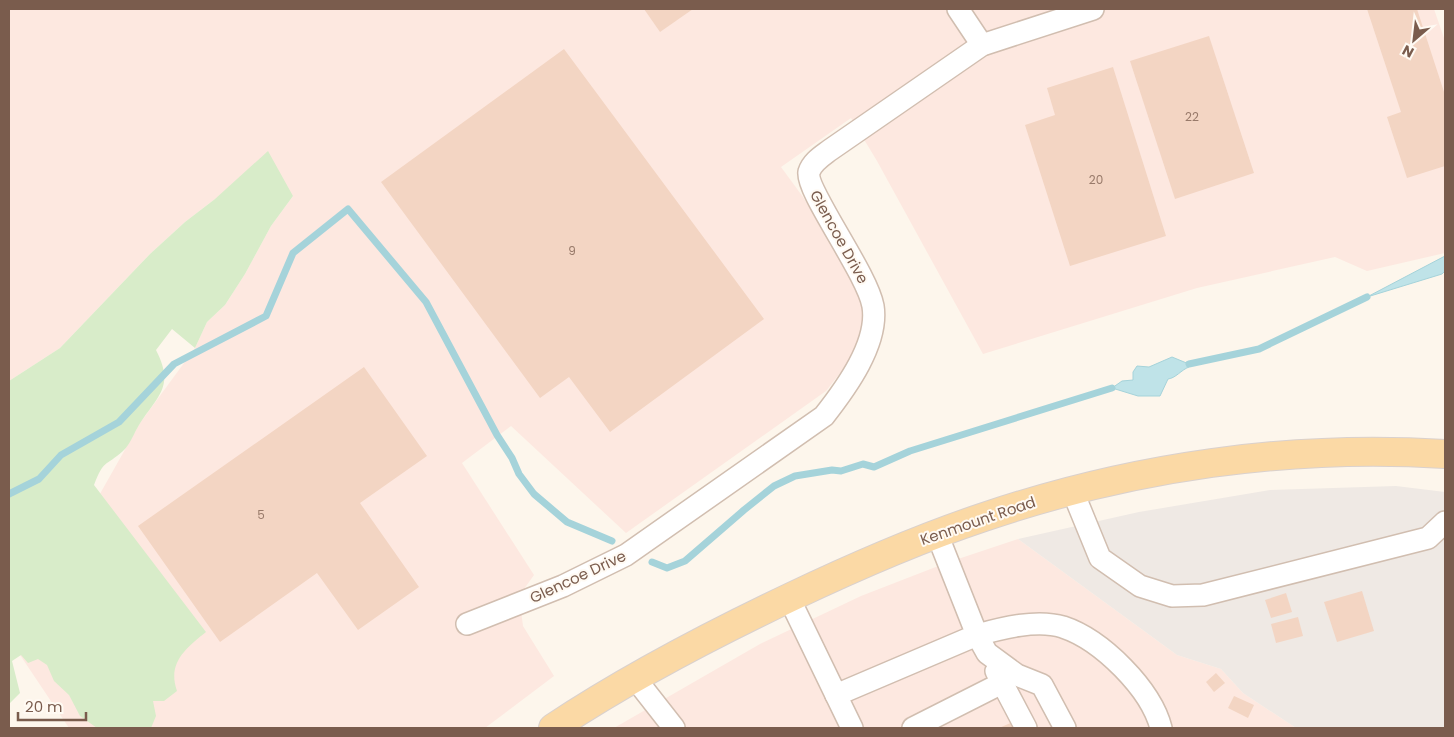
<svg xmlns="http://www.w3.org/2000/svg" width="1454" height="737" font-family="Poppins,sans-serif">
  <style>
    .commercial { fill: #fde8e0 }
    .industrial { fill: #efe9e4 }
    .green { fill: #d8ecc9 }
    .water { fill: #bfe3e8; stroke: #a5d3da }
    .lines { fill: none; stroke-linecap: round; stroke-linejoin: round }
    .stream { stroke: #a5d3da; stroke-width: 7 }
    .building { fill: #f3d5c3 }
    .minor-casing { stroke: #d1beb0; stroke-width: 24 }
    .major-casing { stroke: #dad1cd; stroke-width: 30 }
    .minor { stroke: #fff; stroke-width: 21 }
    .major { stroke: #fbd9a5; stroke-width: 28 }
    .labels { text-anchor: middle; stroke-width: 4; stroke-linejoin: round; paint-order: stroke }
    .number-label { font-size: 12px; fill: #987a6a }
    .street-label { font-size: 15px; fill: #7a5c4d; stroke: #fffaf3 }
  </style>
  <rect width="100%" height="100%" fill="#fdf6ec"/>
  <g class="commercial">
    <polygon points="9,9 1434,9 1445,41 1445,253 1367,271 1335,257 1197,288 983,354 877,161 851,118 781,167 803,197 869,306 862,340 848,363 826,391 626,533 511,426 462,463 534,575 519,596 523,626 554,676 485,728 69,728 14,646 140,423 195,348 207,322 225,305 245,274 271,226 293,196 215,199 185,222 150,254 60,348 9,381"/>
    <polygon points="1018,539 1177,655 1221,669 1243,693 1296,728 614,728 760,644 861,596 946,563"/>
  </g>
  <polygon class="industrial" points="1396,486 1445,492 1445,728 1296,728 1243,693 1221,669 1177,655 1018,539 1139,512 1270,490"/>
  <path class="green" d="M268,151L293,196L271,226L245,274L225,305L207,322L195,348L172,329L156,350C175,387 158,395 139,425C134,433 130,445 123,451C105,467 104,459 94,485L206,632C186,648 167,663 177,691L164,701H153L156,716L151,728H97L80,716L69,695L54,681L47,665L38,659L28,663L21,655L12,661L20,693L9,704V381L60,348L150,254L185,222L215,199Z"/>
  <g class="water">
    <polygon points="1445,256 1445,271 1442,274 1367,297"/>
    <path d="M1172,357L1189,364V367C1181,370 1176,378 1168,379L1160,396H1138L1112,388L1122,381L1133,380V372L1137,366L1149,367Z"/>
  </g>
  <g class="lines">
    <g class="stream">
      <polyline points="1189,364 1259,349 1367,297"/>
      <polyline points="9,494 39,479 61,455 119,422 174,364 266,316 293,253 348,209 426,302 497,435 512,458 519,474 534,494 567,522 612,541"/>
      <polyline points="652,562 667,568 685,561 744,510 774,486 795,476 832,470 841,471 863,464 874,467 910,451 1112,388"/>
    </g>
  </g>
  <g class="building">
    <polygon points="644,9 693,9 660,32"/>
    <polygon points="1367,9 1417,9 1445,95 1445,166 1407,178 1387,117 1401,112"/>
    <polygon points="1209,36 1254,173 1175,199 1130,61"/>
    <polygon points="564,49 764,319 610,432 569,377 540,398 381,182"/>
    <polygon points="1113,67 1166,236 1070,266 1025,125 1055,115 1047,88"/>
    <polygon points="364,367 427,456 360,503 419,587 358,630 317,573 220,642 138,526"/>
    <polygon points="1362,591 1374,631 1337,642 1324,602"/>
    <polygon points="1286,593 1292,612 1271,618 1265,600"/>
    <polygon points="1298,617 1303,636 1276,643 1271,624"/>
    <polygon points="1216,673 1225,683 1214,692 1206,682"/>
    <polygon points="1234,696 1254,705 1248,718 1228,708"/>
    <polygon points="1022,718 1028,728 999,728"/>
  </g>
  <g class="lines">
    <defs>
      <g id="minor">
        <polyline points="958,9 982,45"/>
        <polyline points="1073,492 1100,558 1140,586 1172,596 1203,595 1428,538 1445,522"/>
        <polyline points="789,598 836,695 977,635 937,534"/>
        <path d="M467,624L563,586L626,555L824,416C846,388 879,343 873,306C867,273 805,190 809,172C812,162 822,156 830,150L982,45L1093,9"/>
        <polyline points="996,671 1026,728"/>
        <polyline points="634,677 674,728"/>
        <polyline points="836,695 852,728"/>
        <polyline points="913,728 1002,683"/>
        <path d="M1065,728L1042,685L1017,675L987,653L977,635C1002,628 1037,619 1063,627C1102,640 1151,689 1161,728"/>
      </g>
      <path id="major" d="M553,728C628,678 709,636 791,597C854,567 918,539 984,517C1131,467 1290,444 1445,454"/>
    </defs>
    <use href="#minor" class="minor-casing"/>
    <use href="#major" class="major-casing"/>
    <use href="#minor" class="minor"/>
    <use href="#major" class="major"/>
  </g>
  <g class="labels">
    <g class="number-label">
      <text x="1192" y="121">22</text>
      <text x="1096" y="184">20</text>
      <text x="572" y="255">9</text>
      <text x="261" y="519">5</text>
    </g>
    <g class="street-label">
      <text transform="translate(839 237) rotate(61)" y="5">Glencoe Drive</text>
      <text transform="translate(978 521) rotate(-19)" y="5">Kenmount Road</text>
      <text transform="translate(578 577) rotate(-25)" y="5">Glencoe Drive</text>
    </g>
  </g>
  <rect width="1454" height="737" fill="none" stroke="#7a5c4d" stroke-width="20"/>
  <g transform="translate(1414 40) rotate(208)" stroke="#fffaf3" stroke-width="4" paint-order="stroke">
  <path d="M0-4L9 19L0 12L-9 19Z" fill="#7a5c4d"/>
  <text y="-8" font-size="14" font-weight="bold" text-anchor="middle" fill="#7a5c4d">N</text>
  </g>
  <path d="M18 712v8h68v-8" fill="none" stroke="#7a5c4d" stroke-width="2.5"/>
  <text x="25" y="712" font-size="15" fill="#7a5c4d" stroke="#fffaf3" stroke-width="4" paint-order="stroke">20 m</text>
</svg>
